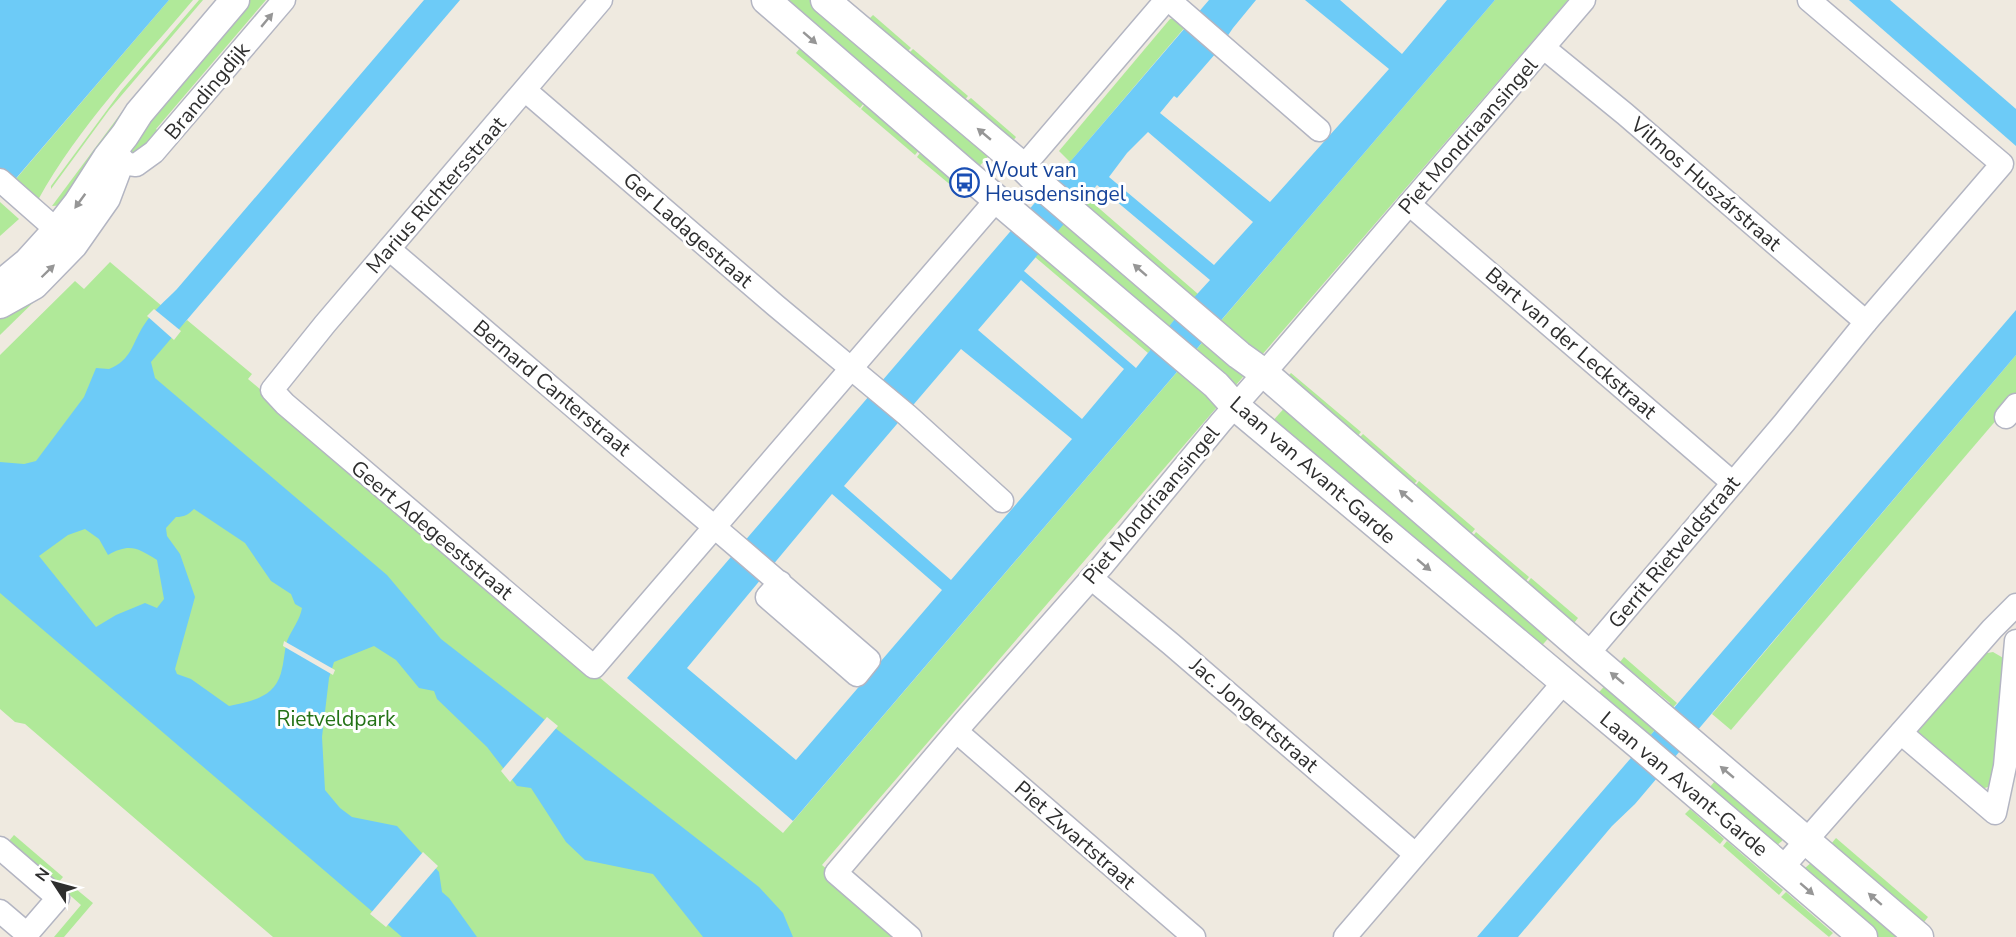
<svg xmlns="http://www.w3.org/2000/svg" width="2016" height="937" font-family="'Nunito Sans',sans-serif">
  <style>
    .green { fill: #b0e999 }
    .water { fill: #6dcbf7; fill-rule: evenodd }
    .pier { fill: #efeae0 }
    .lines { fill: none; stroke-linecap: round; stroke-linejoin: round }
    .minor-casing { stroke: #b3b5c2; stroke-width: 25 }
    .tertiary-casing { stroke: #b3b5c2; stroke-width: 31 }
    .minor { stroke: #fff; stroke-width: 22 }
    .tertiary { stroke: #fff; stroke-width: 28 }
    .oneway { fill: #969696 }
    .labels { text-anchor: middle; stroke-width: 6; stroke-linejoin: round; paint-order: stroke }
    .street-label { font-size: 21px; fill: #2e2e2e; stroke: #fff }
    .transit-label { font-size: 21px; fill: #164399; stroke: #fff; text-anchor: start }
    .park-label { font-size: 21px; fill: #247216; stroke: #fff }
  </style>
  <rect width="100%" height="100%" fill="#efeae0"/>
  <g class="green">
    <path d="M169,0H193C139,64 79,126 38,200L15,180Z"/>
    <polygon points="199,0 203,0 109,110 51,189 51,186 121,91"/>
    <polygon points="217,0 66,205 52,206 133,97"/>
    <polygon points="247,0 266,0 156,129 161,133 148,151 128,155 134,142"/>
    <polygon points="777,0 813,0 991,153 976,170"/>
    <polygon points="1495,0 1568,0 822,865 906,937 273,937 25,724 15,722 0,709 0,355 75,281 84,289 110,262 183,324 187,320 252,374 248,379 783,833"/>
    <polygon points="873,15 911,48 907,52 869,19"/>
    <polygon points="1178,18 1186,26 1070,162 1059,151 1170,19"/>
    <polygon points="800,48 864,103 860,108 796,53"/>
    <polygon points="913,49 968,96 964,101 909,53"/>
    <polygon points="971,98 1016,137 1013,141 967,101"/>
    <polygon points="865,104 919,150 915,155 861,109"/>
    <polygon points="920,153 968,194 965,197 917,157"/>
    <polygon points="1086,197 1198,294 1189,303 1181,295 1186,290 1090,208 1085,214 1077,207"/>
    <polygon points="0,202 19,219 0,236"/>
    <polygon points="1067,218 1178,315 1165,332 1053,236"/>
    <polygon points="1044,246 1157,342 1148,353 1035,257"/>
    <polygon points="49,287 0,335 0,311"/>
    <polygon points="2016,355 2016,397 1731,730 1712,714"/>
    <polygon points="1291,373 1361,432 1357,437 1287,377"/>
    <polygon points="1287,405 1553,633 1537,651 1271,423"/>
    <polygon points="1363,434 1417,481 1413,485 1359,438"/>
    <polygon points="1419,481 1475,529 1471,534 1415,486"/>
    <polygon points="1476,532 1529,577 1526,581 1473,536"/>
    <polygon points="1531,578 1578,618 1574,623 1527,583"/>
    <polygon points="1993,652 2005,659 1995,781 1988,787 1981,789 1918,738 1917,731 1982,654"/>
    <polygon points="1624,657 1677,703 1668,713 1664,710 1670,703 1620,662"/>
    <polygon points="1609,681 1659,725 1644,743 1593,699"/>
    <polygon points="1720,775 1783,837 1782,841 1776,846 1704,794"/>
    <polygon points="1690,809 1724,839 1720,844 1685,814"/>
    <polygon points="14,835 63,877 57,884 8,842"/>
    <polygon points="1836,838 1928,917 1924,922 1831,844"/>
    <polygon points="1727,841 1783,890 1779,895 1723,846"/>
    <polygon points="1812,862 1908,937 1872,937 1805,868"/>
    <polygon points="70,884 93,903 64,937 54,937 81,905 64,890"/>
    <polygon points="1786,892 1833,933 1829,937 1781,897"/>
  </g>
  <g class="water">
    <polygon points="0,0 169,0 0,197"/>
    <path d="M424,0H460L151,362L155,378L387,575L441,639L759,887L783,913L793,937H703L653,874L585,860L566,842L531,788L517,786L487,747L437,699L434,691L419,688L396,660L374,646L334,662L329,678L322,737L325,790L340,808L352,817L397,826L439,872L442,892L449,898L477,937H402L0,593V462L24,464L36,461L84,397L96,368L109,369C132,360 132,343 144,325C152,312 166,300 177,289ZM194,509L245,543L271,581L291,594L295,604L302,608C300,620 292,629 287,641C284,652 284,663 281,673C274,698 251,701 229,706L191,679L177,674L175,669L195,597L180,554L167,536L166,528L176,517C184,517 188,515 194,509ZM85,529L99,539L108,555C130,543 137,548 157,560L164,599L157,608L145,603L116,615L96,627L39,556L68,535Z"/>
    <path d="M1209,0H1256L1233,28L1216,53L1177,98L1174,96L1160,113L1270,202L1389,69L1305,0H1340L1402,54L1447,0H1495L793,821L627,678ZM1148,132L1253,222L1214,265L1109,177L1127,153ZM1097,185L1210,280L1178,315L1136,368L1024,271ZM1021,280L1124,369L1082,419L978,330ZM961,349L1072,439L951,580L844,486ZM832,494L942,590L796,760L687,668Z"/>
    <polygon points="1849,0 1890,0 2016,109 2016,146"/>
    <polygon points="2016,310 2016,355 1635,804 1612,826 1518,937 1477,937"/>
  </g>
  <g class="pier">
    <polygon points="154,309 181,331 174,340 147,316"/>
    <polygon points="284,641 335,670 333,675 283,646"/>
    <polygon points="547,717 558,726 510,782 501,771"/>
    <polygon points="423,852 438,866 386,927 370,914"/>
  </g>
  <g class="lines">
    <defs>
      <g id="minor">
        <polyline points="601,0 325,324 272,390 285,404 594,667 997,199"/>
        <polyline points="1169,0 1319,130"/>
        <polyline points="1544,48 1625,114 1866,322"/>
        <polyline points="526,91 775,305 907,415 1002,501"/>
        <polyline points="107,158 120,163 136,165 154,152 284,0"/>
        <polyline points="1023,167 1166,0"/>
        <polyline points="0,180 68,240"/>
        <polyline points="1409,204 1733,483"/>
        <path d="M389,249C549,387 710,522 869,660L857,675L767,597L780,582"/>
        <polyline points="2006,417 2016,405"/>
        <polyline points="1091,578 1171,644 1415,854"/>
        <polyline points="1588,654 1784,423 1866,322 2002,164 1809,0"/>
        <polyline points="957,732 1194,937"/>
        <polyline points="1901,733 1995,813 2005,766 2016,641"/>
        <polyline points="0,848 58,898 27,934 0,911"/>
        <polyline points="1782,868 1992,629 2016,605"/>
        <polyline points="910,937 836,873 965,721 1102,566 1221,422 1279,356 1584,0"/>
        <polyline points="1345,937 1564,682"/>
      </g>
      <g id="tertiary">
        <polyline points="766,0 968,175 1216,385 1235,406 1638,744 1863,937"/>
        <polyline points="825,0 1023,167 1043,187 1239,355 1264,373 1588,654 1919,937"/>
        <polyline points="0,285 28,262 57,230 78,203 107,158 125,135 139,113 235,0"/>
        <polyline points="0,304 34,285 73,245 106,198 120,161"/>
      </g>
    </defs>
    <use href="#minor" class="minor-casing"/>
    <use href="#tertiary" class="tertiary-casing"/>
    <use href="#minor" class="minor"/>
    <use href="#tertiary" class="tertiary"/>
  </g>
  <defs><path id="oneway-solid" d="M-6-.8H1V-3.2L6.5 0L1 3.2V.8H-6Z" transform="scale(1.5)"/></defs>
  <g class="oneway">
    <use href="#oneway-solid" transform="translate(267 20) rotate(-50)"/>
    <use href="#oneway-solid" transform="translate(810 38) rotate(41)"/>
    <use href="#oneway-solid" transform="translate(984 134) rotate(-140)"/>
    <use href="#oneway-solid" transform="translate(80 201) rotate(126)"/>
    <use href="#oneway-solid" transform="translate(1140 270) rotate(-139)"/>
    <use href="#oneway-solid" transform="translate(48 271) rotate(-44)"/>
    <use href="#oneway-solid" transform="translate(1406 496) rotate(-139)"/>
    <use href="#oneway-solid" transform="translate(1424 565) rotate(40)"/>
    <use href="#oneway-solid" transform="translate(1617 678) rotate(-140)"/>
    <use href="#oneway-solid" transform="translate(1727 772) rotate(-140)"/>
    <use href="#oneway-solid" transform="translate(1807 889) rotate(41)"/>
    <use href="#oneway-solid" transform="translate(1875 899) rotate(-139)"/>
  </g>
  <defs>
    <symbol id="bus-ring" viewBox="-11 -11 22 22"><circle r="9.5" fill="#fff" stroke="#1a4fb4" stroke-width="1.5"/><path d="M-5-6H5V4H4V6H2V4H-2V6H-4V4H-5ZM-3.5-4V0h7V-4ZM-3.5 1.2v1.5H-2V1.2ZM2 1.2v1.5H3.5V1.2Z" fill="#1a4fb4"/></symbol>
  </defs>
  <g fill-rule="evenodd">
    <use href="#bus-ring" x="948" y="166" width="33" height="33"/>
  </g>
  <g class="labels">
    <g class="street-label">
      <text transform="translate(207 91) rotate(-50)" y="7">Brandingdijk</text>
      <text transform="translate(1468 136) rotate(-49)" y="7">Piet Mondriaansingel</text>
      <text transform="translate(1706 184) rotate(41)" y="7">Vilmos Huszárstraat</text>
      <text transform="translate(436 195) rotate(-49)" y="7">Marius Richtersstraat</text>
      <text transform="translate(688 230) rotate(41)" y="7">Ger Ladagestraat</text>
      <text transform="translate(1571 343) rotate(41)" y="7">Bart van der Leckstraat</text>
      <text transform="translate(552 388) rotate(40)" y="7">Bernard Canterstraat</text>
      <text transform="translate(1313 470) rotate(41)" y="7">Laan van Avant-Garde</text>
      <text transform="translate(1151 505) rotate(-50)" y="7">Piet Mondriaansingel</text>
      <text transform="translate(432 530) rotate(40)" y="7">Geert Adegeeststraat</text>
      <text transform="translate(1674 552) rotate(-50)" y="7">Gerrit Rietveldstraat</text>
      <text transform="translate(1254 715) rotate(41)" y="7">Jac. Jongertstraat</text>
      <text transform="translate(1684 784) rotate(40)" y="7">Laan van Avant-Garde</text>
      <text transform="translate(1075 835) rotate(41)" y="7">Piet Zwartstraat</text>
    </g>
    <g class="transit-label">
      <text x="985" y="177">Wout van<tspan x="985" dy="24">Heusdensingel</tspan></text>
    </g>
    <g class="park-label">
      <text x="336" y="726">Rietveldpark</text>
    </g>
  </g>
  <g transform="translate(54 883) rotate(306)" stroke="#ffffff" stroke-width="4.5" paint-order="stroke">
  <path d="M0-4.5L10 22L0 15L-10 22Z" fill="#2e2e2e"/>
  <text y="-9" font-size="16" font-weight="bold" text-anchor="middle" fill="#2e2e2e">N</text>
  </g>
</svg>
